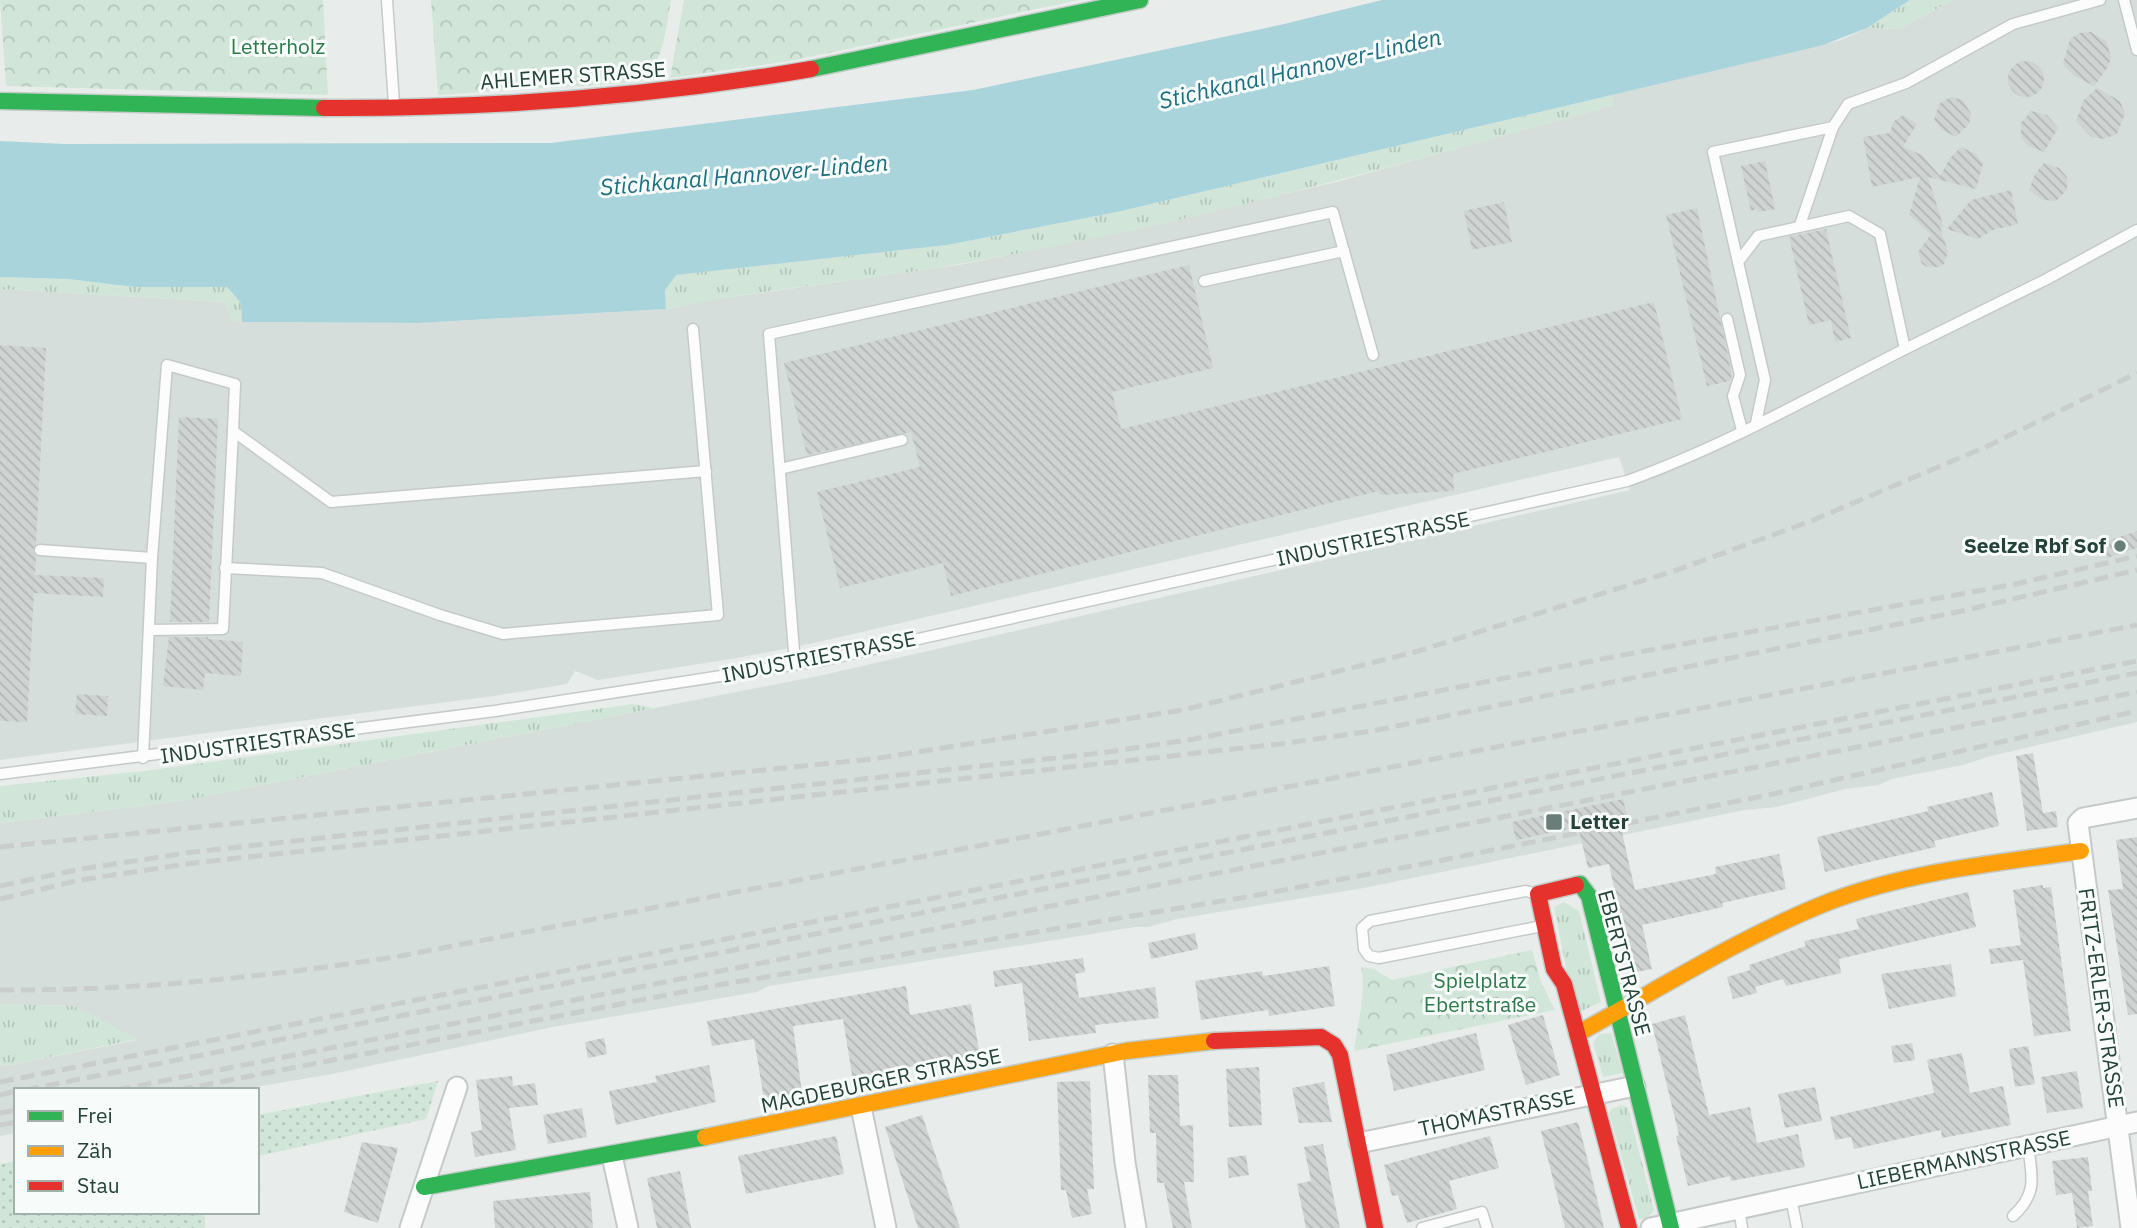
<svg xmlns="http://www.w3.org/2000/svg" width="2137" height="1228" font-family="'IBM Plex Sans',sans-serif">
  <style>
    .built { fill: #d6dedb }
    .grass { fill: url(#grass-tufts) }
    .forest { fill: url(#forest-crowns) }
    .garden { fill: url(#garden-dots) }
    .water { fill: #a9d4db }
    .building { fill: url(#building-back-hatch) }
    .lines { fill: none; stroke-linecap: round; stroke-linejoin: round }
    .lane-casing { stroke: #c5cac8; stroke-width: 13 }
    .street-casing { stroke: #c5cac8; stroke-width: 23 }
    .fast-casing { stroke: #c3cbc8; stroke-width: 19 }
    .slow-casing { stroke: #c3cbc8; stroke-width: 19 }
    .jam-casing { stroke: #c3cbc8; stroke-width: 19 }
    .lane { stroke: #fcfcfc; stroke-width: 10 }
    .street { stroke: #fcfcfc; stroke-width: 19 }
    .fast { stroke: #30b455; stroke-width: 16 }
    .slow { stroke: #ff9f0a; stroke-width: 16 }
    .jam { stroke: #e5322d; stroke-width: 16 }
    .rail { stroke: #c9cdcc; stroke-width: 5; stroke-dasharray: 14 7; stroke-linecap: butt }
    .poi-dot { fill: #697e78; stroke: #f7fbf9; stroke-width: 2.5 }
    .labels { text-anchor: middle; stroke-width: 6; stroke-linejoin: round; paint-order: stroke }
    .park-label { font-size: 21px; fill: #2d7a4b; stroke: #f7fbf9 }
    .street-label { font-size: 21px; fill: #24423a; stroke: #f7fbf9 }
    .poi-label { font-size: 21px; font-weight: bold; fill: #24423a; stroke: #f7fbf9; text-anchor: end }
    .water-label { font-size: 23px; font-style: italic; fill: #1c6f80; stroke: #f7fbf9 }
  </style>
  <defs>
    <pattern id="grass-tufts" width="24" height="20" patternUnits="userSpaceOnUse" patternTransform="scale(1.75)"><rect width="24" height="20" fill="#d1e6d8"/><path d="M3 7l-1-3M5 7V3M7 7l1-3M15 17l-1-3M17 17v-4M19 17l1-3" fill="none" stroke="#b3c6ba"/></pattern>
    <pattern id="forest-crowns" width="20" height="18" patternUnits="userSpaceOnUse" patternTransform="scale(1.75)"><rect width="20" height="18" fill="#d1e6d8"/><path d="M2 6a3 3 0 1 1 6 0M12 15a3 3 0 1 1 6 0" fill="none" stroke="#b3c6ba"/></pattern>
    <pattern id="garden-dots" width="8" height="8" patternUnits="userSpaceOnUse" patternTransform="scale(1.75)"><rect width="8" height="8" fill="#d1e6d8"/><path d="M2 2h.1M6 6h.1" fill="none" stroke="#b3c6ba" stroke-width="1.8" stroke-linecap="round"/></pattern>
    <pattern id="building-back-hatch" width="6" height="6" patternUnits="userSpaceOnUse" patternTransform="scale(1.75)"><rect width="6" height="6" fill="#cfd4d2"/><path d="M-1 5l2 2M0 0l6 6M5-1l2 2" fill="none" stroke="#b2b7b5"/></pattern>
  </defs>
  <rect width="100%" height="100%" fill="#e8edeb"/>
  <polygon class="built" points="1953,0 2137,0 2137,722 1991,756 1963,765 1892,779 1879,785 1845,789 1777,807 1745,810 1364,888 1177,919 1149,927 1135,927 769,986 757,992 553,1027 327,1075 237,1090 16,1090 16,1133 0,1136 0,1067 137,1040 74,1006 0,1004 0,823 180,801 823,675 1630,490 1619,457 814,643 737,658 598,680 575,671 567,684 494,696 0,760 0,289 224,302 233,322 418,323 666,309 711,300 964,264 1133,230 1336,182 1614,105 1612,95 1841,40 1867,28 1899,29"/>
  <g class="grass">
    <polygon points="1910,0 1953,0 1899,29 1867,28"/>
    <path d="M1612,95L1614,105C1400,165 1185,225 965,263C866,281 765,288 666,309L665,290L675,275L947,245L1117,212Z"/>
    <polygon points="0,277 68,279 135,287 227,287 241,303 242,322 232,322 224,302 0,289"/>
    <polygon points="633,704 654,708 180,801 0,823 0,786 144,771"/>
    <polygon points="1564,902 1579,911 1601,1002 1575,1014 1554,907"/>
    <polygon points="0,1004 74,1006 138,1039 0,1067"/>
    <polygon points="1611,1033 1623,1073 1603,1077 1593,1043 1599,1034"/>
    <polygon points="1622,1105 1628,1108 1654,1210 1646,1220 1639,1219 1609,1113 1611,1109"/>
  </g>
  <g class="forest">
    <polygon points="0,0 323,0 328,95 6,86"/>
    <path d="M431,0H671C665,31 665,61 640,82L438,95Z"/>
    <polygon points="684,0 1079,0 790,61 670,78"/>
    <path d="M1532,950L1541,982L1555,1010L1354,1051C1357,1023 1367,995 1361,967L1374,969L1392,980Z"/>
  </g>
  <g class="garden">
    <polygon points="438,1081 426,1119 258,1156 261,1193 257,1194 257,1115"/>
    <polygon points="16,1161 16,1212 205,1212 205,1228 0,1228 0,1164"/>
  </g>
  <polygon class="water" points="1382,0 1910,0 1867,28 1823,45 1117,212 947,245 676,275 665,290 666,309 418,323 242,322 241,303 227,287 135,287 68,279 0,277 0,141 65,144 551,143 973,90 1280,25"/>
  <g class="building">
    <polygon points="2091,32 2106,41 2111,57 2108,67 2094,86 2073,75 2063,64 2070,39 2080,33"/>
    <circle cx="2026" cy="79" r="18"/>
    <polygon points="2097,88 2120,101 2125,114 2117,134 2104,139 2091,137 2076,121 2083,101"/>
    <polygon points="1951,97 1963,100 1971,114 1969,124 1956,137 1942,130 1934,120 1939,104"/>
    <polygon points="2031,111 2047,115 2058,128 2044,152 2028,146 2021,137 2021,123"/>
    <polygon points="1903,115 1917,124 1903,147 1922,155 1940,176 1950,158 1961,147 1976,154 1983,164 1976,189 1928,177 1944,228 1940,226 1948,252 1944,264 1939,267 1927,267 1922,264 1918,252 1931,234 1909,215 1920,177 1872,187 1863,137 1890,133 1893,122"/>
    <polygon points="1765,161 1775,209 1758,212 1757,209 1751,211 1741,166"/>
    <polygon points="2044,163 2059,168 2067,177 2067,190 2056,201 2043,200 2029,190 2035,174"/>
    <polygon points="2011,190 2018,224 1993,230 1978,239 1947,229 1971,200"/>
    <polygon points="1504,202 1512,242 1472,250 1464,211"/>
    <polygon points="1697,208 1732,375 1730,381 1707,386 1666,215"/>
    <polygon points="1826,229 1851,338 1835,342 1831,320 1809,325 1789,237"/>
    <polygon points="1189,265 1213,368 1112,392 1121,429 1654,302 1682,419 1453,474 1454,491 1380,495 1379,491 951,596 943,563 840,588 817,492 920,467 911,432 807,455 784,363"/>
    <polygon points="0,345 46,348 36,544 33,550 36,556 35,575 104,578 103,597 34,593 27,722 0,721"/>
    <polygon points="179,417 218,419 209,622 170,622"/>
    <polygon points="2137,531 2137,548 2107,558 2102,543"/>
    <polygon points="169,637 208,637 208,639 243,642 241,676 205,673 203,690 163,686"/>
    <polygon points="77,694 108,696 107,716 75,714"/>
    <polygon points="2033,753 2043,813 2056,811 2058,827 2027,831 2016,756"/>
    <polygon points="1992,792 1999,826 1934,841 1936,847 1825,872 1817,837 1928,811 1927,807"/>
    <polygon points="1623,799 1627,817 1619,819 1635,890 1716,874 1715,867 1779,854 1786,889 1722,903 1723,907 1642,925 1652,969 1632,973 1609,864 1588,868 1578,827 1516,840 1512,822"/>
    <polygon points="2137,837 2137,1014 2128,1015 2108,890 2123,889 2116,840"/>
    <polygon points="2043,885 2043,888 2051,887 2071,1031 2034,1036 2023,960 1991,964 1989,949 2021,945 2013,890"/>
    <polygon points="1968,892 1976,927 1839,959 1841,973 1786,986 1783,979 1755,987 1757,993 1733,999 1727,977 1750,970 1749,965 1806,946 1804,941 1859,929 1856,919"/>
    <polygon points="1195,933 1198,949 1151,959 1148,943"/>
    <polygon points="1083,958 1085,972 1075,974 1079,998 1155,987 1159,1018 1095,1025 1096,1033 1029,1041 1022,983 995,987 993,971"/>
    <polygon points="1951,964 1956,996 1889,1009 1881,974"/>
    <polygon points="1329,966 1335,1006 1269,1016 1268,1010 1201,1020 1195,981 1262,971 1263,976"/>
    <polygon points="906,986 910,1015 971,1004 980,1056 889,1070 890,1075 853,1081 843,1019 793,1026 802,1093 764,1099 754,1039 712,1046 707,1021"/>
    <polygon points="1543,1015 1560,1075 1526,1085 1508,1025"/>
    <polygon points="1685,1015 1709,1115 1750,1107 1757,1143 1798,1134 1805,1167 1731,1181 1730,1176 1688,1186 1676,1136 1679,1135 1652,1024"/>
    <polygon points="1476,1033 1485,1070 1394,1091 1386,1055"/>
    <polygon points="604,1038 607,1054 588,1058 585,1042"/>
    <polygon points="1912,1043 1915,1060 1894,1063 1891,1046"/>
    <polygon points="2028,1046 2035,1084 2015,1087 2009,1049"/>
    <polygon points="1962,1053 1970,1093 2003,1086 2011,1125 1942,1138 1941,1130 1854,1149 1851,1137 1835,1140 1830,1117 1934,1093 1927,1060"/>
    <polygon points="709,1065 716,1102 616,1125 609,1091 657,1082 655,1076"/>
    <polygon points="1259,1067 1262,1125 1229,1127 1226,1069"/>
    <polygon points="2077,1071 2083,1108 2047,1113 2041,1077"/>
    <polygon points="1148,1075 1178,1075 1180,1126 1193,1125 1194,1182 1184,1182 1192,1228 1173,1228 1164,1183 1157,1183 1156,1133 1150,1133"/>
    <polygon points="512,1076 513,1086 535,1083 538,1105 509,1108 516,1150 475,1157 471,1132 482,1130 476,1080"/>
    <polygon points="1090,1081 1094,1189 1087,1189 1092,1214 1072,1218 1066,1190 1061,1190 1057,1082"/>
    <polygon points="1324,1082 1332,1122 1299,1123 1292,1088"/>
    <polygon points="1815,1087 1822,1121 1785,1128 1778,1094"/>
    <polygon points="582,1108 587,1137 548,1144 543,1115"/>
    <polygon points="922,1115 960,1228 918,1228 885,1127"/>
    <polygon points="1578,1122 1589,1165 1604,1228 1565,1228 1541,1131"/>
    <polygon points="836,1136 844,1174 746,1194 738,1156"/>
    <polygon points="1490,1136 1499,1168 1449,1181 1457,1209 1407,1223 1398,1195 1392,1196 1384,1165"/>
    <polygon points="362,1142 398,1148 378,1223 344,1212"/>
    <polygon points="1323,1144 1336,1209 1340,1228 1306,1228 1297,1184 1311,1181 1304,1147"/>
    <polygon points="1246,1155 1249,1175 1229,1178 1227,1158"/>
    <polygon points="2088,1157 2092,1191 2088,1191 2093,1226 2077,1228 2072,1193 2056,1195 2052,1161"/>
    <polygon points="680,1171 691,1228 657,1228 647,1178"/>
    <polygon points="590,1192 593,1228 495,1228 493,1201"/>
  </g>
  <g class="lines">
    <defs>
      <g id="lane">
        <polyline points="387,0 394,104"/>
        <polyline points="2124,0 2137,50"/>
        <polyline points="1800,225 1833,127 1848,104 1906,83 2013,24 2100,0"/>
        <polyline points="1738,262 1713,152 1833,127"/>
        <polyline points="1204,281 1344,251"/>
        <polyline points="1727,319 1740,375 1733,396 1742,430"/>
        <polyline points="1905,349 2045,280 2137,230"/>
        <polyline points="780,469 902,440"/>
        <polyline points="40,550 152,558"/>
        <polyline points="225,568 322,573 440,615 503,634 718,615 693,329"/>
        <polyline points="149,630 223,629 233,431"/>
        <polyline points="795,664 769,334 1333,212 1373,355"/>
        <polyline points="143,758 152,558 167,365 235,384 233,431 331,502 706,471"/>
        <path d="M0,774L495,711L824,660L1627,481C1723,447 1814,395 1905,349L1880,234L1849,216L1758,236L1738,262L1765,380L1756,423"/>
        <polyline points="1537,894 1526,891 1370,921 1362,928 1364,949 1369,956 1379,958 1542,926"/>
        <polyline points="1791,1198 1797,1228"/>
        <polyline points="1739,1208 1742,1228"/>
        <path d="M2013,1216C2038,1193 2032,1177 2028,1146"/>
        <polyline points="1422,1228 1482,1212 1487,1228"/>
      </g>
      <g id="street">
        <polyline points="1113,1054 1125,1162 1136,1228"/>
        <polyline points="861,1107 886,1228"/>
        <polyline points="1359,1143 1635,1086"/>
        <polyline points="612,1156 628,1228"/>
        <polyline points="410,1228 457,1087"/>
        <polyline points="1651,1228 2137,1122"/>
        <polyline points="2131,1228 2078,823 2083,818 2137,808"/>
      </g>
      <g id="fast">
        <polyline points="811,69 1140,0"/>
        <polyline points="0,101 324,108"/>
        <polyline points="1576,885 1580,884 1589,896 1671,1228"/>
        <polyline points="424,1187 705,1137"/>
      </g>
      <g id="slow">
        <path d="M1577,1034C1661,988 1742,936 1831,901C1911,871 1997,863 2081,851"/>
        <polyline points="705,1137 1126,1051 1214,1041"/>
      </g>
      <g id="jam">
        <path d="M324,108C487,109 650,97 811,69"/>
        <polyline points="1576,885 1538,894 1554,969 1564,984 1629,1228"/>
        <polyline points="1214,1041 1321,1037 1334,1045 1340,1055 1375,1228"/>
      </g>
    </defs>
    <use href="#lane" class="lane-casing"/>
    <use href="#street" class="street-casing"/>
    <use href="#fast" class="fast-casing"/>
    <use href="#slow" class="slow-casing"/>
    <use href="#jam" class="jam-casing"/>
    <use href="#lane" class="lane"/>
    <use href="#street" class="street"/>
    <use href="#fast" class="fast"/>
    <use href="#slow" class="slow"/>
    <use href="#jam" class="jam"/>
    <g class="rail">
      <polyline points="0,847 873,759 1183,710 1415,652 1677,570 1811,521 1990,445 2137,373"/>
      <polyline points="0,886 81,869 193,852 1101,753 1194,739 1612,657 2016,584 2137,556"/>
      <polyline points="0,899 80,880 194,863 1280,744 1372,731 1962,611 2137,570"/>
      <path d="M0,990C133,991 264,977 395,957L2137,625"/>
      <polyline points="0,1082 2137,661"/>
      <polyline points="25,1090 2137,673"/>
      <polyline points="117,1090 2137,692"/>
      <polyline points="179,1090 718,985 1252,896 1433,862 1773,794 2137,711"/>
      <polyline points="0,1095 16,1091"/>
      <polyline points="0,1113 16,1110"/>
      <polyline points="0,1125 16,1122"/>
    </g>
  </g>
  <g class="poi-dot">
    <circle cx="2120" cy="546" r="7"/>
    <rect x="1545" y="813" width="18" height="18" rx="3.5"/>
  </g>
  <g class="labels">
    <g class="park-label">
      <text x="278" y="54">Letterholz</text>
      <text x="1480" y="988">Spielplatz<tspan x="1480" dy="24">Ebertstraße</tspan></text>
    </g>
    <g class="street-label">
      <text transform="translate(573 76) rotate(-4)" y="7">AHLEMER STRASSE</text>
      <text transform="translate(1373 539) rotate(-12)" y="7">INDUSTRIESTRASSE</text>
      <text transform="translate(819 657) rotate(-11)" y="7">INDUSTRIESTRASSE</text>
      <text transform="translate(258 743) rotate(-8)" y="7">INDUSTRIESTRASSE</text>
      <text transform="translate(1624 963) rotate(75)" y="7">EBERTSTRASSE</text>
      <text transform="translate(2101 998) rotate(82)" y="7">FRITZ-ERLER-STRASSE</text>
      <text transform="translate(881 1081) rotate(-12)" y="7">MAGDEBURGER STRASSE</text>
      <text transform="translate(1497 1113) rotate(-12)" y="7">THOMASTRASSE</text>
      <text transform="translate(1964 1160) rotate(-12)" y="7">LIEBERMANNSTRASSE</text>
    </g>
    <g class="poi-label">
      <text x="2106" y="553">Seelze Rbf Sof</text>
      <text x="1570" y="829" text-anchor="start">Letter</text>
    </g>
    <g class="water-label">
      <text transform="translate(1300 69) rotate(-13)" y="8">Stichkanal Hannover-Linden</text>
      <text transform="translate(744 175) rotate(-5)" y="8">Stichkanal Hannover-Linden</text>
    </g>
  </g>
  <rect x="14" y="1088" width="245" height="126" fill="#f7fbf9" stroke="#a3b1ad" stroke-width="2"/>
  <rect x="28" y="1111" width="35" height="10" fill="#30b455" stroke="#a3b1ad" stroke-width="2"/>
  <text x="77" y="1123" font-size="21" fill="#24423a">Frei</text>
  <rect x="28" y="1146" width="35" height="10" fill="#ff9f0a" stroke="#a3b1ad" stroke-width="2"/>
  <text x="77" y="1158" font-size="21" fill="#24423a">Zäh</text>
  <rect x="28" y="1181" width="35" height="10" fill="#e5322d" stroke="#a3b1ad" stroke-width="2"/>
  <text x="77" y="1193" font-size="21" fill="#24423a">Stau</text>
</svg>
